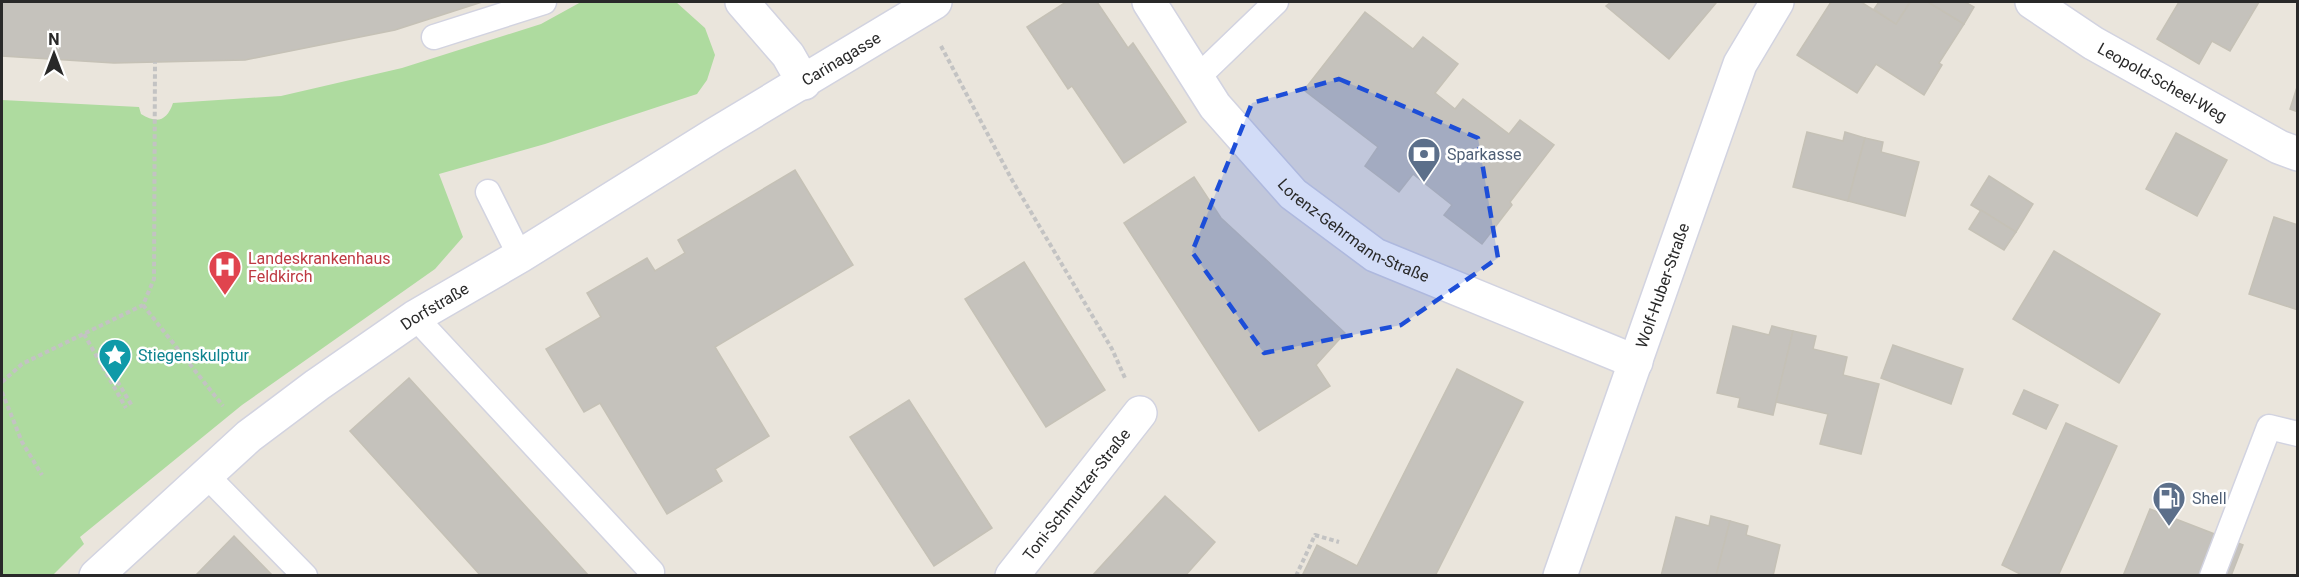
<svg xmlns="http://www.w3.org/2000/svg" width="2299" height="577" font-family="Roboto,sans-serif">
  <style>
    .green { fill: #aedb9f }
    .building { fill: #c5c2bc; stroke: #c5c1b6; stroke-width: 1.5 }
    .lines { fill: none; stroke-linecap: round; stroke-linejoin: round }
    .lane-casing { stroke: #d2d3e0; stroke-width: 27 }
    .street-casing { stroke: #d2d3e0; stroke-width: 36 }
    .path { stroke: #c3c3c3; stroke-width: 4; stroke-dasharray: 4.5 3; stroke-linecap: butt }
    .lane { stroke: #fff; stroke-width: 24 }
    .street { stroke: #fff; stroke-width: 33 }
    .marked { fill: #1d4ed8; fill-opacity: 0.2; stroke: #1d4ed8; stroke-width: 4.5; stroke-dasharray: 12 8; stroke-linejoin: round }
    .labels { text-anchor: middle; stroke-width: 5; stroke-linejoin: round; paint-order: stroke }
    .street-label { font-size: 16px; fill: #292929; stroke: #fff }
    .service-label { font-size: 16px; fill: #4e5e75; stroke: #fff; text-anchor: start }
    .health-label { font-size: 16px; fill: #be3a42; stroke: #fff; text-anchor: start }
    .culture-label { font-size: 16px; fill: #0d838f; stroke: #fff; text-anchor: start }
  </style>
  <rect width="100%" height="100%" fill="#eae5dc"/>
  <path class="green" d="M581,2H676L705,28L715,55L707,80L697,94L545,144L439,174L463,237L435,269L242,405L80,537L84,544L53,575H2V100L139,107L141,114C157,124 167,121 173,103L281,96L402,68L541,24Z"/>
  <g class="building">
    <polygon points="2,2 482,2 395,30 245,60 114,63 2,56"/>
    <polygon points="1066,2 1097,2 1128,48 1133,43 1186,122 1124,163 1072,86 1068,89 1027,27"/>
    <polygon points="1611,2 1714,2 1716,3 1669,59 1606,6"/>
    <polygon points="1831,2 1861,2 1896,24 1910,2 1928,2 1964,24 1939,63 1942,65 1924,95 1876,64 1857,93 1797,55"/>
    <polygon points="1879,2 1910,2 1896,24 1874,9"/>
    <polygon points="1928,2 1965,2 1974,7 1964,24"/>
    <polygon points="2179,2 2259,2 2230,51 2212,41 2199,64 2157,39"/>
    <polygon points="1365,12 1413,49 1423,37 1458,64 1435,93 1455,109 1463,99 1509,134 1520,120 1554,145 1510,202 1512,205 1482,244 1444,215 1452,205 1413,174 1399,192 1365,166 1378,147 1304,90"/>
    <polygon points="2298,84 2298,112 2290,109"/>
    <polygon points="1807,132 1843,141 1845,132 1865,138 1848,201 1793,187"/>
    <polygon points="2176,133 2227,160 2197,216 2146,189"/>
    <polygon points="1865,138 1883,142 1881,152 1919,162 1905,216 1848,201"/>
    <polygon points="795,170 853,265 715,347 769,436 715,469 722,481 667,514 600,403 584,412 546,349 601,317 587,293 647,258 655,271 685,253 678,240"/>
    <polygon points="1989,176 2033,204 2016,232 1971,205"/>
    <polygon points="1194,177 1221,218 1345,333 1316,365 1330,386 1259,431 1124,223"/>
    <polygon points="1981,210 2016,232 2004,250 1969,229"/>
    <polygon points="2274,217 2298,225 2298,310 2249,294"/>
    <polygon points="2054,251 2160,314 2119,383 2013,319"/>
    <polygon points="1024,262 1105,390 1046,427 965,299"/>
    <polygon points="1733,326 1769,335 1772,326 1793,331 1773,415 1738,407 1740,398 1717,393"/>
    <polygon points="1793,331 1816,336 1813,349 1847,357 1843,375 1879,384 1861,454 1820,444 1828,414 1776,402"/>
    <polygon points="1893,345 1963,369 1951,404 1881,378"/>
    <polygon points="1457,369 1523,402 1435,576 1302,576 1317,545 1357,566"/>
    <polygon points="409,378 589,576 481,576 350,431"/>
    <polygon points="2024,390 2058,405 2046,429 2013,414"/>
    <polygon points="909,400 992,528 934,566 850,437"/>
    <polygon points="2066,423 2117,446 2058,576 2024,576 2002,565"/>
    <polygon points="1165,496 1215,542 1185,576 1092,576"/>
    <polygon points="2150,509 2243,545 2231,576 2123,576"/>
    <polygon points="1711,516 1730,521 1716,576 1661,576 1676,517 1709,526"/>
    <polygon points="1730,521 1748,526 1746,535 1780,545 1773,576 1716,576"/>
    <polygon points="234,536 273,576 195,576"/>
  </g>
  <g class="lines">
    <defs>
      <g id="lane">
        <polyline points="434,37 544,2"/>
        <polyline points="1197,78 1276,2"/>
        <polyline points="488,192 520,256"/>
        <polyline points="415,317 652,572"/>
        <polyline points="207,476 305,576"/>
        <polyline points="2212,576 2269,427 2298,434"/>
      </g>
      <g id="street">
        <polyline points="742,2 788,55 804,83"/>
        <path id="s1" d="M1149,2L1215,106L1293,194L1375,255L1636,362"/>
        <path id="s2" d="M2032,2L2093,43L2279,147L2298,154"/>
        <path id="s3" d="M96,576L249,436L317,385L415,317L520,256L714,135L935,2"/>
        <path id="s4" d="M1012,576L1140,413"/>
        <path id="s5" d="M1560,576L1740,64L1777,2"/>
      </g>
    </defs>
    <use href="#lane" class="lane-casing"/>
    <use href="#street" class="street-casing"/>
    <g class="path">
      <polyline points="941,46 1012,180 1112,349 1125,378"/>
      <polyline points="143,305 223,406"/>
      <polyline points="84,334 126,408"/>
      <polyline points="106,362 132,406"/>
      <polyline points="2,382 22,364 143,305 154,279 155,62"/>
      <polyline points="2,392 22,442 42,475"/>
      <polyline points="1296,576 1315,535 1339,542"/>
    </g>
    <use href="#lane" class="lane"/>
    <use href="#street" class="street"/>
  </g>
  <path class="marked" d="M1339,79L1478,138L1498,258L1401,325L1264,353L1192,252L1252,103Z"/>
  <defs>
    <symbol id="bank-pin" viewBox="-11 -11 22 30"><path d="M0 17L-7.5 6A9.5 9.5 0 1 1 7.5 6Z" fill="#5c6f8a" stroke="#fff"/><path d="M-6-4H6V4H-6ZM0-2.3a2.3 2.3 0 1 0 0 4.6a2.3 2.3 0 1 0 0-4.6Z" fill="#fff"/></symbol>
    <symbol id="hospital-pin" viewBox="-11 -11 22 30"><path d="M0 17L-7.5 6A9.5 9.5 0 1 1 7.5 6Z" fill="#e0444e" stroke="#fff"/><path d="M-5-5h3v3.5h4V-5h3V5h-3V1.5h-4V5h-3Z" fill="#fff"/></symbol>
    <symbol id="sight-pin" viewBox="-11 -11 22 30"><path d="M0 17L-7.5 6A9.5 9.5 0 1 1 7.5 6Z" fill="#0f9aa8" stroke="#fff"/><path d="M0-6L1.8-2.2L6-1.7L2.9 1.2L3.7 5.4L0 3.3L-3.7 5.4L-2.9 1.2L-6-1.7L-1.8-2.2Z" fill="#fff"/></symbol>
    <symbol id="fuel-pin" viewBox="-11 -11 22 30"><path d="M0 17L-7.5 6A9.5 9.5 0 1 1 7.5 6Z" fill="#5c6f8a" stroke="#fff"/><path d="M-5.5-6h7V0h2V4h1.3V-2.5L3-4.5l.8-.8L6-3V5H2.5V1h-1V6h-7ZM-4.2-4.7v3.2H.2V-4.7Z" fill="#fff"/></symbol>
  </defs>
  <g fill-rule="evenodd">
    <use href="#bank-pin" x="1405" y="135" width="38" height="52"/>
    <use href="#hospital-pin" x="206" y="248" width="38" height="52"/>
    <use href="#sight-pin" x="96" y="336" width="38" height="52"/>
    <use href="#fuel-pin" x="2150" y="479" width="38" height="52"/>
  </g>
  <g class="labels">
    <g class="street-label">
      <text dy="6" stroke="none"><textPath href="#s3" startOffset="910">Carinagasse</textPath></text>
      <text dy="6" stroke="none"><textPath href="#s2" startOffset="153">Leopold-Scheel-Weg</textPath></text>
      <text dy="6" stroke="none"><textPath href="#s1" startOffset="312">Lorenz-Gehrmann-Straße</textPath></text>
      <text dy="6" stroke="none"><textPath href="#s5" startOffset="308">Wolf-Huber-Straße</textPath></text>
      <text dy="6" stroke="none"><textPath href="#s3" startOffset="434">Dorfstraße</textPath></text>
      <text dy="6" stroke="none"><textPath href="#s4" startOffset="104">Toni-Schmutzer-Straße</textPath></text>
    </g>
    <g class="service-label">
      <text x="1447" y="160">Sparkasse</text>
      <text x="2192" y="504">Shell</text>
    </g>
    <g class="health-label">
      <text x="248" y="264">Landeskrankenhaus<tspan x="248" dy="18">Feldkirch</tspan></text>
    </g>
    <g class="culture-label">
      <text x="138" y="361">Stiegenskulptur</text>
    </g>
  </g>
  <rect width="2299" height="577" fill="none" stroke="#292929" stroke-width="6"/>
  <g transform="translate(54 54)" stroke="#ffffff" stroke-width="4.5" paint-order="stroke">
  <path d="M0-4.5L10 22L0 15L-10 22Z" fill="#292929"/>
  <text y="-9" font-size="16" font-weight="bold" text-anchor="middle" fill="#292929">N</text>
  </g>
</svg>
